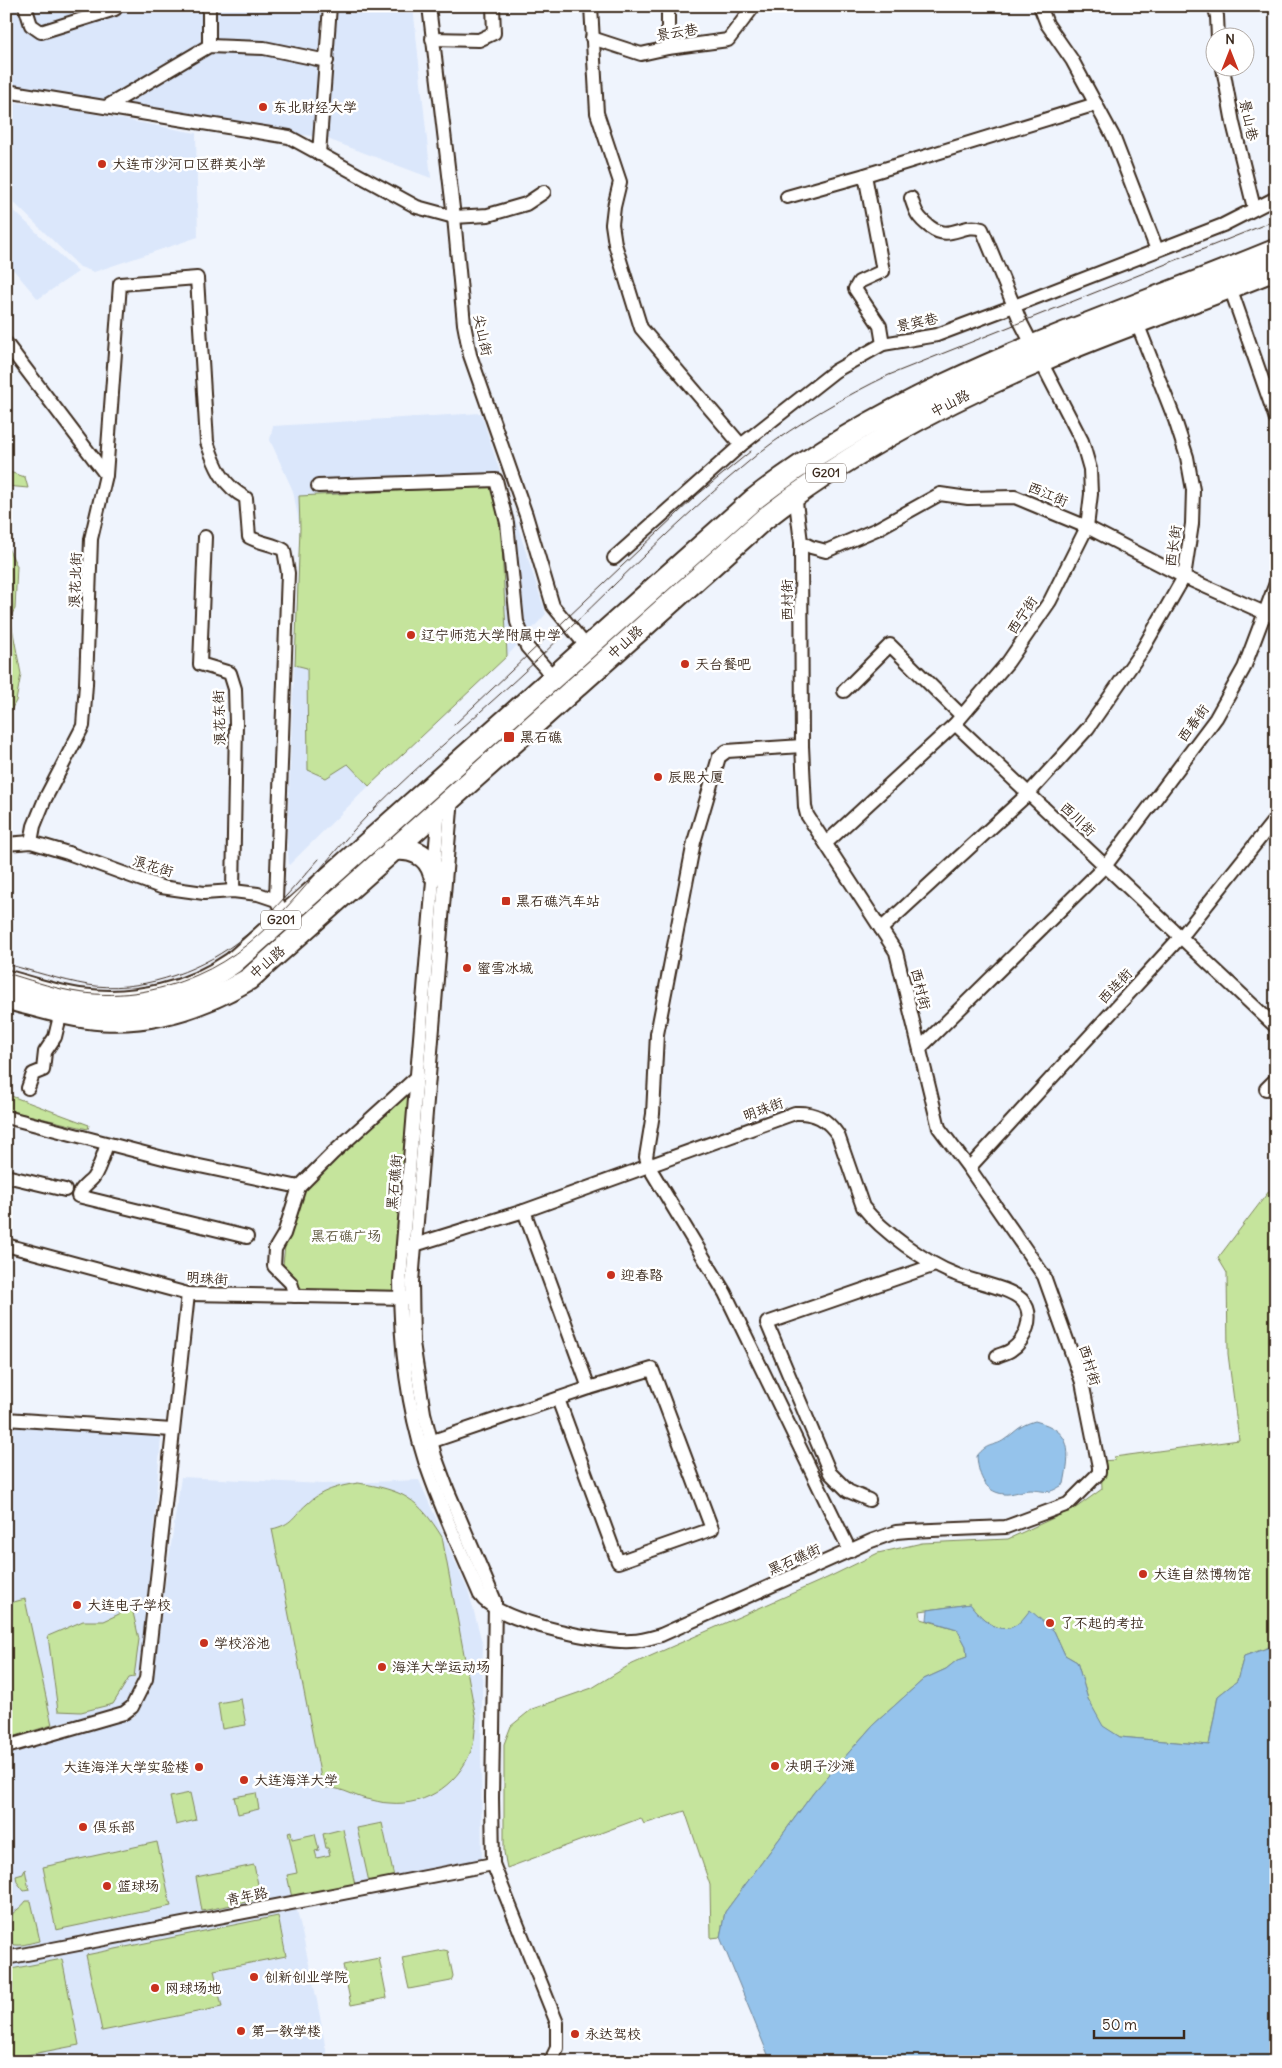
<svg xmlns="http://www.w3.org/2000/svg" width="1282" height="2068" font-family="Delius,'LXGW WenKai TC',sans-serif">
  <style>
    .built { fill: #dbe7fb }
    .green { fill: #c5e49c; stroke: #80875d }
    .water { fill: #95c3eb; stroke: #718699 }
    .lines { fill: none; stroke-linecap: round; stroke-linejoin: round }
    .minor-casing { stroke: #3b2a1e; stroke-width: 16 }
    .trunk-casing { stroke: #3b2a1e; stroke-width: 25 }
    .minor { stroke: #fff; stroke-width: 12 }
    .trunk { stroke: #fff; stroke-width: 21 }
    .tram { stroke: #3b2a1e; stroke-width: 1 }
    .poi-dot { fill: #c8321e; stroke: #fff; stroke-width: 2 }
    .labels { text-anchor: middle; stroke-width: 5; stroke-linejoin: round; paint-order: stroke }
    .shield { fill: #fff; stroke: #766a62; stroke-width: 1 }
    .shield-label { font-size: 12px; font-weight: bold; fill: #3b2a1e }
    .street-label { font-size: 14px; fill: #3b2a1e; stroke: #fff }
    .poi-label { font-size: 14px; fill: #3b2a1e; stroke: #fff; text-anchor: start }
    .park-label { font-size: 14px; fill: #5e583e; stroke: #fff }
  </style>
  <rect width="100%" height="100%" fill="#eff4fd"/>
  <filter id="ink" filterUnits="userSpaceOnUse"><feTurbulence type="fractalNoise" baseFrequency=".02" numOctaves="2"/><feDisplacementMap in="SourceGraphic" scale="10" xChannelSelector="R" yChannelSelector="G"/><feConvolveMatrix kernelMatrix="1 2 1 2 8 2 1 2 1" color-interpolation-filters="sRGB"/></filter>
  <g filter="url(#ink)">
    <g class="built">
      <polygon points="6,6 413,6 431,178 322,137 198,123 6,92"/>
      <polygon points="6,101 84,112 196,133 198,237 94,272 80,267 6,195"/>
      <polygon points="6,203 78,272 38,299 6,261"/>
      <polygon points="481,413 546,614 507,656 369,786 289,865 287,839 300,528 293,491 270,440 273,426"/>
      <polygon points="6,1425 152,1433 161,1438 145,1629 138,1675 123,1710 52,1725 6,1739"/>
      <polygon points="181,1477 323,1484 419,1480 469,1593 483,1646 481,1751 482,1873 297,1910 318,2005 328,2062 6,2062 6,1753 31,1743 134,1717 151,1680"/>
    </g>
    <g class="green">
      <polygon points="6,471 25,477 28,488 6,486"/>
      <polygon points="492,486 501,522 507,656 369,786 348,764 326,778 308,770 307,668 295,665 300,528 299,496"/>
      <polygon points="6,544 17,566 15,609 10,617 21,674 16,701 6,719"/>
      <polygon points="413,1084 396,1292 303,1290 283,1265 285,1246 306,1188"/>
      <polygon points="6,1094 89,1125 88,1129 6,1110"/>
      <path d="M1276,1182V1645L1244,1656L1237,1681L1218,1696L1209,1745L1120,1737L1102,1726L1088,1699L1077,1662L1065,1655L1054,1631L1030,1611C1026,1615 1022,1622 1016,1625C999,1637 979,1616 970,1604L920,1611L921,1619L957,1629L966,1646L967,1657L956,1661L946,1669L924,1679L873,1725L814,1792L725,1912L720,1937L711,1938L710,1885L685,1811L644,1824L641,1818L507,1868L504,1852V1744L511,1726L532,1709L592,1688L628,1666L827,1578L878,1553L922,1543L1008,1539L1077,1507L1102,1489L1101,1461L1115,1460L1114,1457L1239,1440L1228,1354L1227,1273L1218,1258Z"/>
      <path d="M358,1483C403,1490 418,1498 442,1537L476,1718C475,1727 475,1736 473,1745C462,1781 428,1807 389,1803C381,1803 374,1800 366,1799C351,1795 339,1786 323,1788L272,1529C293,1524 292,1517 307,1504C321,1490 339,1486 358,1483Z"/>
      <polygon points="25,1599 52,1725 6,1739 6,1604"/>
      <polygon points="132,1608 139,1639 134,1677 129,1678 113,1704 81,1712 58,1711 48,1636 83,1621 104,1621"/>
      <polygon points="241,1699 246,1725 222,1729 218,1703"/>
      <polygon points="190,1793 196,1820 176,1825 170,1797"/>
      <polygon points="256,1793 259,1809 238,1814 234,1797"/>
      <polygon points="382,1823 394,1877 369,1882 357,1828"/>
      <polygon points="343,1829 355,1885 292,1898 287,1875 297,1873 288,1832 291,1831 292,1839 315,1834 319,1850 315,1851 317,1858 330,1855 328,1848 326,1848 323,1834"/>
      <polygon points="157,1842 171,1906 56,1930 43,1867"/>
      <polygon points="254,1865 261,1899 202,1911 196,1877"/>
      <polygon points="25,1869 29,1890 24,1891 17,1882 16,1876 23,1874"/>
      <path d="M26,1901H31L40,1941C33,1942 23,1946 16,1945C3,1945 5,1921 11,1915C16,1910 22,1907 26,1901Z"/>
      <polygon points="278,1916 286,1956 214,1970 222,2007 102,2031 86,1955"/>
      <polygon points="444,1950 448,1951 453,1976 451,1981 409,1989 402,1958"/>
      <polygon points="379,1958 387,1998 351,2005 343,1965"/>
      <polygon points="62,1959 79,2045 6,2059 6,1970"/>
    </g>
    <g class="water">
      <path d="M1035,1421C1074,1431 1070,1452 1064,1484C1047,1495 1049,1491 1031,1490C1022,1490 1012,1495 1004,1494C983,1492 978,1472 977,1456C988,1442 994,1447 1004,1440C1017,1431 1018,1426 1035,1421Z"/>
      <path d="M970,1604C979,1616 999,1637 1016,1625C1021,1622 1026,1615 1030,1610L1054,1631L1065,1655L1077,1662L1088,1699L1103,1726L1120,1737L1209,1745L1218,1696L1237,1681L1244,1656L1276,1645V2062H771L720,1937L725,1912L814,1792L873,1725L924,1679L946,1669L956,1661L967,1657L966,1646L957,1629L927,1620L928,1610Z"/>
    </g>
    <g class="lines">
      <defs>
        <g id="minor">
          <polyline points="25,6 31,25 41,32 115,9 116,6"/>
          <polyline points="209,6 209,46"/>
          <polyline points="429,6 454,217 464,324 470,355 526,515 553,606 587,647"/>
          <polyline points="591,6 597,113 620,182 614,207 612,224 615,244 641,328 741,445"/>
          <polyline points="1040,6 1047,24 1072,60 1113,136 1157,250"/>
          <polyline points="1214,6 1217,16 1218,38"/>
          <polyline points="592,38 641,54 668,48 728,40 754,6"/>
          <polyline points="432,39 479,40 494,33 493,6"/>
          <polyline points="668,48 668,6"/>
          <polyline points="1223,68 1233,123 1254,208"/>
          <polyline points="6,91 289,137 417,207 454,217 488,215 526,204 544,192"/>
          <polyline points="106,107 209,46 264,48 327,61"/>
          <polyline points="319,154 330,6"/>
          <polyline points="865,175 883,271 859,282 855,289 880,326 883,344"/>
          <polyline points="787,197 865,175 1096,104"/>
          <polyline points="1230,287 1276,419"/>
          <polyline points="6,343 106,475 91,539 86,684 83,726 45,799 34,826 31,842"/>
          <path d="M106,475L120,284L197,278L207,442C215,466 223,486 246,498L249,537C260,543 273,544 284,550L288,573L276,900"/>
          <polyline points="318,486 496,480 507,523 517,622 527,647 554,678"/>
          <polyline points="205,537 200,664 230,673 235,689 236,723 233,891"/>
          <polyline points="801,542 811,547 826,551 877,529 940,494 968,498 1015,497 1087,527 1184,577 1276,618"/>
          <polyline points="614,558 741,445 835,371 883,344 937,335 1014,306 1223,225 1276,198"/>
          <polyline points="844,691 890,645 961,715"/>
          <polyline points="955,724 1276,1027"/>
          <polyline points="802,746 727,751 719,757 694,842 657,1034 653,1114 646,1157 649,1167 725,1293 850,1551"/>
          <polyline points="452,797 412,1282 413,1343 424,1413 435,1456 448,1491 495,1601 492,1798 493,1864 557,2023 557,2048 550,2062"/>
          <path d="M439,808L400,1280C400,1342 406,1402 425,1461C440,1507 461,1551 480,1595C482,1598 485,1601 488,1603C511,1623 601,1643 631,1641C642,1641 651,1638 661,1635L871,1541L896,1532L908,1531L1006,1527L1068,1504L1099,1473V1467L1082,1382L1044,1276L969,1168L939,1128L896,952L807,815L805,807L802,746L801,542L795,494"/>
          <path d="M826,843L955,724L1008,662L1050,601L1087,527L1091,494L1090,469L1082,441L1021,323L982,229C962,222 950,242 930,227C917,217 916,213 911,198"/>
          <polyline points="6,844 31,842 68,853 161,887 204,893 233,891 258,894 276,900 280,907"/>
          <polyline points="881,929 1029,793 1088,728 1141,652 1184,577 1192,524 1193,490 1187,457 1175,420 1137,323"/>
          <polyline points="920,1048 1106,865 1216,718 1244,668 1276,583"/>
          <polyline points="28,1088 33,1074 43,1070 45,1052 55,1037 61,1012"/>
          <polyline points="1266,1089 1276,1079"/>
          <polyline points="6,1117 171,1160 299,1187 284,1234 275,1249 274,1266 291,1283 295,1296"/>
          <path d="M107,1144C103,1155 100,1168 93,1178C88,1184 81,1187 78,1196L247,1237"/>
          <polyline points="969,1168 1186,931 1276,818"/>
          <polyline points="6,1176 65,1190"/>
          <polyline points="299,1187 333,1153 417,1077"/>
          <polyline points="6,1245 188,1294 407,1298"/>
          <path d="M408,1247L524,1211L795,1113C815,1112 827,1119 838,1135L863,1207C882,1231 926,1263 955,1274C973,1282 1009,1287 1022,1300C1036,1315 1025,1341 1011,1350C1007,1353 1001,1354 997,1356"/>
          <polyline points="558,1399 618,1562 712,1529 652,1369 589,1388"/>
          <polyline points="6,1419 172,1430"/>
          <polyline points="424,1444 589,1388 524,1211"/>
          <polyline points="869,1500 848,1491 830,1473 767,1323 935,1265"/>
          <polyline points="6,1747 124,1713 132,1707 146,1679 188,1294"/>
          <polyline points="6,1958 493,1864"/>
        </g>
        <g id="trunk">
          <path d="M392,850C411,847 429,854 434,874"/>
          <path d="M6,981C32,988 58,997 84,1000C137,1006 190,993 233,963L753,500C908,379 1097,324 1276,250"/>
          <path d="M6,998C38,1006 70,1017 103,1019C154,1022 205,1005 249,979L764,519C848,453 944,402 1043,360C1119,327 1199,301 1276,269"/>
        </g>
      </defs>
      <use href="#minor" class="minor-casing"/>
      <use href="#trunk" class="trunk-casing"/>
      <use href="#minor" class="minor"/>
      <use href="#trunk" class="trunk"/>
      <g class="tram">
        <polyline points="454,725 696,496 751,451"/>
        <path d="M6,964C33,971 60,980 88,985C137,993 196,973 236,943C267,920 293,888 319,859"/>
        <path d="M6,973C28,979 49,987 71,991C114,999 157,993 197,975C270,944 314,870 368,815C422,761 482,712 537,660C610,590 681,516 759,453C799,422 844,397 889,375L1276,220"/>
      </g>
    </g>
  </g>
  <g class="poi-dot">
    <circle cx="263" cy="107" r="5"/>
    <circle cx="102" cy="164" r="5"/>
    <circle cx="411" cy="635" r="5"/>
    <circle cx="685" cy="664" r="5"/>
    <rect x="503" y="731" width="12" height="12" rx="2.5"/>
    <circle cx="658" cy="777" r="5"/>
    <rect x="501" y="896" width="10" height="10" rx="2.5"/>
    <circle cx="467" cy="968" r="5"/>
    <circle cx="611" cy="1275" r="5"/>
    <circle cx="1143" cy="1574" r="5"/>
    <circle cx="77" cy="1605" r="5"/>
    <circle cx="1050" cy="1623" r="5"/>
    <circle cx="204" cy="1643" r="5"/>
    <circle cx="382" cy="1667" r="5"/>
    <circle cx="775" cy="1766" r="5"/>
    <circle cx="199" cy="1767" r="5"/>
    <circle cx="244" cy="1780" r="5"/>
    <circle cx="83" cy="1827" r="5"/>
    <circle cx="107" cy="1886" r="5"/>
    <circle cx="254" cy="1977" r="5"/>
    <circle cx="155" cy="1988" r="5"/>
    <circle cx="241" cy="2031" r="5"/>
    <circle cx="575" cy="2034" r="5"/>
  </g>
  <g class="labels">
    <g class="shield">
      <rect x="806" y="463.5" width="40" height="19" rx="4"/>
      <rect x="261" y="910.5" width="40" height="19" rx="4"/>
    </g>
    <g class="shield-label">
      <text x="826" y="477">G201</text>
      <text x="281" y="924">G201</text>
    </g>
    <g class="street-label">
      <text transform="translate(677 32) rotate(-9)" y="5">景云巷</text>
      <text transform="translate(1249 120) rotate(78)" y="5">景山巷</text>
      <text transform="translate(917 322) rotate(-12)" y="5">景宾巷</text>
      <text transform="translate(483 335) rotate(78)" y="5">尖山街</text>
      <text transform="translate(950 403) rotate(-27)" y="5">中山路</text>
      <text transform="translate(1048 494) rotate(23)" y="5">西江街</text>
      <text transform="translate(1173 546) rotate(-82)" y="5">西长街</text>
      <text transform="translate(75 580) rotate(-88)" y="5">浪花北街</text>
      <text transform="translate(787 600) rotate(-90)" y="5">西村街</text>
      <text transform="translate(1022 615) rotate(-56)" y="5">西宁街</text>
      <text transform="translate(625 642) rotate(-42)" y="5">中山路</text>
      <text transform="translate(219 718) rotate(-92)" y="5">浪花东街</text>
      <text transform="translate(1193 723) rotate(-54)" y="5">西春街</text>
      <text transform="translate(1078 819) rotate(43)" y="5">西川街</text>
      <text transform="translate(153 866) rotate(17)" y="5">浪花街</text>
      <text transform="translate(267 962) rotate(-41)" y="5">中山路</text>
      <text transform="translate(1115 986) rotate(-47)" y="5">西连街</text>
      <text transform="translate(921 989) rotate(76)" y="5">西村街</text>
      <text transform="translate(763 1109) rotate(-20)" y="5">明珠街</text>
      <text transform="translate(394 1182) rotate(-85)" y="5">黑石礁街</text>
      <text transform="translate(207 1278) rotate(4)" y="5">明珠街</text>
      <text transform="translate(1090 1365) rotate(73)" y="5">西村街</text>
      <text transform="translate(794 1559) rotate(-24)" y="5">黑石礁街</text>
      <text transform="translate(247 1896) rotate(-11)" y="5">青年路</text>
    </g>
    <g class="poi-label">
      <text x="273" y="112">东北财经大学</text>
      <text x="112" y="169">大连市沙河口区群英小学</text>
      <text x="421" y="640">辽宁师范大学附属中学</text>
      <text x="695" y="669">天台餐吧</text>
      <text x="520" y="742">黑石礁</text>
      <text x="668" y="782">辰熙大厦</text>
      <text x="516" y="906">黑石礁汽车站</text>
      <text x="477" y="973">蜜雪冰城</text>
      <text x="621" y="1280">迎春路</text>
      <text x="1153" y="1579">大连自然博物馆</text>
      <text x="87" y="1610">大连电子学校</text>
      <text x="1060" y="1628">了不起的考拉</text>
      <text x="214" y="1648">学校浴池</text>
      <text x="392" y="1672">海洋大学运动场</text>
      <text x="785" y="1771">决明子沙滩</text>
      <text x="189" y="1772" text-anchor="end">大连海洋大学实验楼</text>
      <text x="254" y="1785">大连海洋大学</text>
      <text x="93" y="1832">俱乐部</text>
      <text x="117" y="1891">篮球场</text>
      <text x="264" y="1982">创新创业学院</text>
      <text x="165" y="1993">网球场地</text>
      <text x="251" y="2036">第一教学楼</text>
      <text x="585" y="2039">永达驾校</text>
    </g>
    <g class="park-label">
      <text x="346" y="1241">黑石礁广场</text>
    </g>
  </g>
  <rect width="1282" height="2068" fill="none" stroke="#fff" stroke-width="25"/>
  <rect x="12" y="12" width="1257" height="2043" fill="none" stroke="#3b2a1e" stroke-width="2" filter="url(#ink)"/>
  <g transform="translate(1230 52)"><circle r="24" fill="#ffffff" stroke="#b1aaa5"/>
  <path d="M0-4L9 19L0 12L-9 19Z" fill="#c8321e"/>
  <text y="-8" font-size="14" font-weight="bold" text-anchor="middle" fill="#3b2a1e">N</text>
  </g>
  <path d="M1094 2030v8h90v-8" fill="none" stroke="#3b2a1e" stroke-width="2.5"/>
  <text x="1102" y="2030" font-size="15" fill="#3b2a1e" stroke="#ffffff" stroke-width="4" paint-order="stroke">50 m</text>
</svg>
